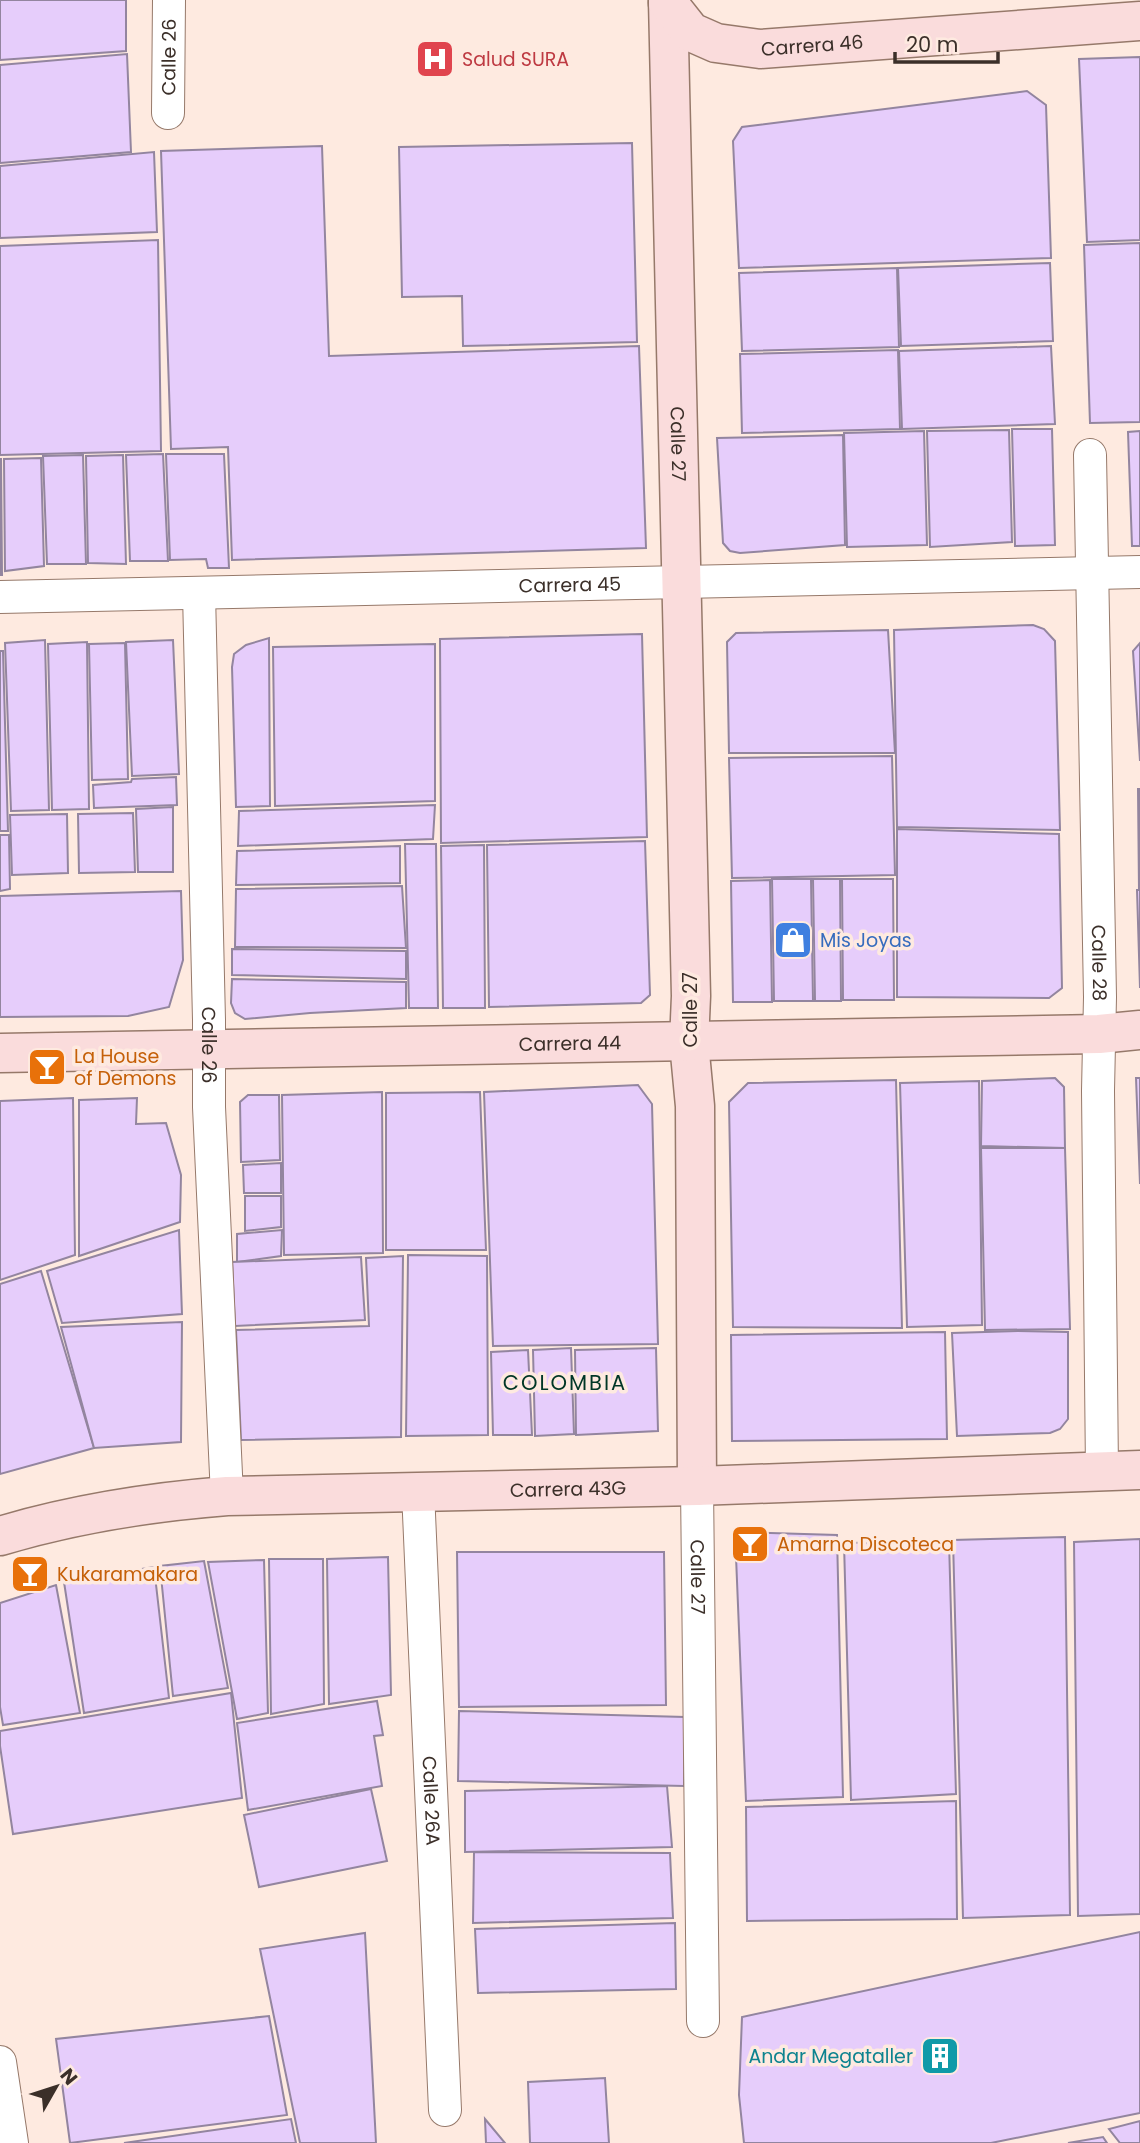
<svg xmlns="http://www.w3.org/2000/svg" width="1140" height="2143" font-family="Poppins,sans-serif">
  <style>
    .building { fill: #e6cdfb; stroke: #93859f; stroke-width: 2 }
    .lines { fill: none; stroke-linecap: round; stroke-linejoin: round }
    .street-casing { stroke: #96796a; stroke-width: 34 }
    .secondary-casing { stroke: #96796a; stroke-width: 41 }
    .street { stroke: #fff; stroke-width: 32 }
    .secondary { stroke: #fadcdc; stroke-width: 38 }
    .labels { text-anchor: middle; stroke-width: 7; stroke-linejoin: round; paint-order: stroke }
    .street-label { font-size: 19px; fill: #3b2f29; stroke: #feeae0 }
    .health-label { font-size: 19px; fill: #be3a42; stroke: #feeae0; text-anchor: start }
    .shop-label { font-size: 19px; fill: #366cbe; stroke: #feeae0; text-anchor: start }
    .food-label { font-size: 19px; fill: #c56008; stroke: #feeae0; text-anchor: start }
    .culture-label { font-size: 19px; fill: #0d838f; stroke: #feeae0; text-anchor: end }
    .neighbourhood-label { font-size: 21px; letter-spacing: 2px; fill: #003626; stroke: #feeae0 }
  </style>
  <rect width="100%" height="100%" fill="#feeae0"/>
  <g class="building">
    <polygon points="0,0 126,0 126,51 0,60"/>
    <polygon points="127,54 131,152 0,163 0,65"/>
    <polygon points="1140,57 1140,240 1087,242 1079,59"/>
    <polygon points="1027,91 1046,105 1051,258 739,268 733,141 742,127"/>
    <polygon points="632,143 637,342 463,346 462,296 402,297 399,147"/>
    <polygon points="322,146 329,356 639,346 646,548 232,560 228,447 171,449 161,151"/>
    <polygon points="154,152 157,232 0,238 0,166"/>
    <polygon points="158,240 161,451 0,455 0,246"/>
    <polygon points="1140,243 1140,422 1090,423 1084,245"/>
    <polygon points="1050,263 1053,341 901,346 898,268"/>
    <polygon points="897,268 899,347 742,351 739,273"/>
    <polygon points="1051,346 1055,424 902,429 899,351"/>
    <polygon points="898,350 900,429 742,433 740,354"/>
    <polygon points="1012,429 1052,429 1055,545 1015,546"/>
    <polygon points="1009,430 1012,542 930,547 927,431"/>
    <polygon points="924,431 927,545 847,547 844,433"/>
    <polygon points="1140,431 1140,546 1132,546 1128,432"/>
    <polygon points="843,435 845,545 740,553 730,551 723,543 717,438"/>
    <polygon points="163,454 168,561 130,561 126,455"/>
    <polygon points="166,454 224,454 229,568 208,568 206,559 170,560"/>
    <polygon points="83,455 86,564 47,564 43,456"/>
    <polygon points="123,455 126,564 88,563 86,456"/>
    <polygon points="41,458 44,566 5,571 4,459"/>
    <polygon points="1,459 2,575 0,575 0,459"/>
    <polygon points="1033,625 1044,629 1055,641 1060,830 897,827 894,630"/>
    <polygon points="888,630 895,753 729,753 727,642 736,633"/>
    <polygon points="642,634 647,837 441,843 440,639"/>
    <polygon points="269,638 270,806 236,807 232,667 234,654 246,645"/>
    <polygon points="45,640 49,810 11,811 5,643"/>
    <polygon points="173,640 179,774 132,776 126,642"/>
    <polygon points="87,642 89,809 52,810 48,644"/>
    <polygon points="125,643 128,779 92,780 89,644"/>
    <polygon points="1140,643 1140,761 1133,651"/>
    <polygon points="435,644 435,801 275,806 273,647"/>
    <polygon points="0,651 3,651 8,831 0,831"/>
    <polygon points="892,756 895,875 732,878 729,758"/>
    <polygon points="176,777 177,805 94,808 93,785 131,782 132,779"/>
    <polygon points="1138,789 1140,789 1139,889"/>
    <polygon points="435,805 433,839 238,846 239,811"/>
    <polygon points="173,807 173,872 138,872 136,809"/>
    <polygon points="133,813 135,872 79,873 78,814"/>
    <polygon points="67,814 68,873 12,875 10,815"/>
    <polygon points="897,829 1059,834 1062,988 1049,998 897,997"/>
    <polygon points="0,835 9,835 10,889 0,891"/>
    <polygon points="645,841 650,995 641,1003 489,1007 487,845"/>
    <polygon points="405,844 436,844 438,1008 409,1008"/>
    <polygon points="484,845 485,1008 443,1008 441,846"/>
    <polygon points="400,846 400,883 236,885 237,851"/>
    <polygon points="772,879 811,879 813,1001 774,1001"/>
    <polygon points="813,879 840,879 841,1001 815,1001"/>
    <polygon points="842,879 893,879 894,1000 843,1000"/>
    <polygon points="770,880 772,1002 733,1002 731,881"/>
    <polygon points="402,886 406,948 235,947 236,889"/>
    <polygon points="1137,890 1140,890 1140,988"/>
    <polygon points="181,891 183,960 169,1007 128,1016 0,1017 0,896"/>
    <polygon points="232,949 406,951 406,979 232,975"/>
    <polygon points="232,979 406,982 406,1008 310,1013 245,1019 235,1013 231,1003"/>
    <polygon points="1055,1078 1064,1087 1065,1148 981,1146 982,1081"/>
    <polygon points="1136,1078 1140,1078 1140,1184"/>
    <polygon points="896,1080 902,1328 733,1327 729,1102 748,1083"/>
    <polygon points="979,1081 982,1325 907,1327 900,1083"/>
    <polygon points="638,1085 652,1104 658,1344 493,1346 484,1092"/>
    <polygon points="382,1092 383,1253 284,1255 282,1095"/>
    <polygon points="480,1092 486,1250 386,1250 386,1093"/>
    <polygon points="248,1095 279,1095 280,1160 241,1162 240,1102"/>
    <polygon points="73,1098 75,1255 0,1280 0,1101"/>
    <polygon points="137,1098 136,1124 166,1123 181,1175 180,1222 79,1256 79,1100"/>
    <polygon points="981,1148 1065,1148 1070,1329 985,1330"/>
    <polygon points="281,1163 281,1193 244,1193 243,1165"/>
    <polygon points="245,1196 281,1196 281,1227 245,1231"/>
    <polygon points="179,1230 182,1314 62,1323 47,1271"/>
    <polygon points="282,1230 281,1256 237,1262 237,1234"/>
    <polygon points="408,1255 487,1256 488,1435 406,1436"/>
    <polygon points="403,1256 401,1437 241,1440 236,1330 369,1326 366,1258"/>
    <polygon points="361,1257 365,1320 235,1326 232,1262"/>
    <polygon points="41,1271 94,1448 0,1474 0,1284"/>
    <polygon points="182,1322 181,1442 94,1448 61,1327"/>
    <polygon points="1018,1331 1068,1332 1068,1419 1060,1429 1050,1433 957,1436 952,1333"/>
    <polygon points="945,1332 947,1439 732,1441 731,1335"/>
    <polygon points="571,1348 574,1434 535,1436 533,1350"/>
    <polygon points="656,1348 658,1431 576,1435 575,1350"/>
    <polygon points="528,1350 532,1435 493,1435 491,1352"/>
    <polygon points="735,1532 837,1535 843,1797 746,1801"/>
    <polygon points="1065,1537 1070,1915 963,1918 953,1540"/>
    <polygon points="1140,1539 1140,1914 1078,1916 1074,1542"/>
    <polygon points="949,1541 956,1794 851,1800 844,1543"/>
    <polygon points="457,1552 664,1552 666,1705 459,1707"/>
    <polygon points="388,1557 391,1695 329,1704 327,1559"/>
    <polygon points="269,1559 323,1559 324,1704 271,1714"/>
    <polygon points="264,1560 268,1713 237,1719 208,1562"/>
    <polygon points="204,1561 228,1688 173,1696 160,1566"/>
    <polygon points="154,1567 169,1698 84,1713 64,1582"/>
    <polygon points="56,1585 80,1713 3,1725 0,1707 0,1603"/>
    <polygon points="231,1693 242,1798 13,1834 0,1746 0,1731"/>
    <polygon points="377,1701 383,1735 374,1736 382,1786 248,1810 237,1723"/>
    <polygon points="459,1711 685,1717 684,1786 458,1781"/>
    <polygon points="667,1786 672,1847 465,1852 465,1791"/>
    <polygon points="371,1789 387,1861 259,1887 244,1815"/>
    <polygon points="956,1801 957,1919 747,1921 746,1807"/>
    <polygon points="474,1852 670,1853 673,1918 473,1923"/>
    <polygon points="675,1923 676,1989 478,1993 475,1929"/>
    <polygon points="1140,1932 1140,2113 991,2143 744,2143 739,2095 742,2017"/>
    <polygon points="365,1933 376,2143 300,2143 260,1949"/>
    <polygon points="269,2016 287,2115 70,2143 56,2039"/>
    <polygon points="605,2078 609,2143 530,2143 528,2082"/>
    <polygon points="291,2119 296,2143 124,2143"/>
    <polygon points="485,2119 505,2143 486,2143"/>
    <polygon points="1140,2121 1140,2143 1120,2143 1109,2129"/>
    <polygon points="1103,2137 1107,2143 1068,2143"/>
  </g>
  <g class="lines">
    <defs>
      <g id="street">
        <path id="s1" d="M168,113L169,0"/>
        <path id="s2" d="M1090,455L1100,997L1098,1091L1102,1471"/>
        <path id="s3" d="M199,593L209,1020V1107L227,1496"/>
        <path id="s4" d="M0,597L1140,572"/>
        <path id="s5" d="M697,1486L703,2021"/>
        <path id="s6" d="M418,1491L445,2110"/>
        <polyline points="0,2062 12,2143"/>
      </g>
      <g id="secondary">
        <path id="s7" d="M668,0L691,996L689,1043L695,1106L697,1486"/>
        <path id="s8" d="M668,3L691,32L716,43L760,49L1140,21"/>
        <path id="s9" d="M0,1053L1099,1034L1140,1030"/>
        <path id="s10" d="M0,1536C74,1514 150,1502 227,1496L697,1486L1140,1470"/>
      </g>
    </defs>
    <use href="#street" class="street-casing"/>
    <use href="#secondary" class="secondary-casing"/>
    <use href="#street" class="street"/>
    <use href="#secondary" class="secondary"/>
  </g>
  <defs>
    <symbol id="hospital-square" viewBox="-11 -11 22 22"><rect x="-9" y="-9" width="18" height="18" rx="4" fill="#e0444e" stroke="#feeae0"/><path d="M-5-5h3v3.5h4V-5h3V5h-3V1.5h-4V5h-3Z" fill="#fff"/></symbol>
    <symbol id="shop-square" viewBox="-11 -11 22 22"><rect x="-9" y="-9" width="18" height="18" rx="4" fill="#3f7fe0" stroke="#feeae0"/><path d="M-5-2.5h2.3a2.7 3.5 0 0 1 5.4 0H5L5.5 6h-11ZM-1.5-2.5h3a1.5 2.3 0 0 0-3 0Z" fill="#fff"/></symbol>
    <symbol id="bar-square" viewBox="-11 -11 22 22"><rect x="-9" y="-9" width="18" height="18" rx="4" fill="#e8710a" stroke="#feeae0"/><path d="M-6-5H6L.8 .8V4.5H3.5V6h-7V4.5H-.8V.8Z" fill="#fff"/></symbol>
    <symbol id="building-square" viewBox="-11 -11 22 22"><rect x="-9" y="-9" width="18" height="18" rx="4" fill="#0f9aa8" stroke="#feeae0"/><path d="M-4-6H4V6H1V3H-1V6H-4ZM-2.5-4.3h1.7v1.8h-1.7ZM.8-4.3h1.7v1.8H.8ZM-2.5-1h1.7V.8h-1.7ZM.8-1h1.7V.8H.8Z" fill="#fff"/></symbol>
  </defs>
  <g fill-rule="evenodd">
    <use href="#hospital-square" x="413" y="37" width="44" height="44"/>
    <use href="#shop-square" x="771" y="918" width="44" height="44"/>
    <use href="#bar-square" x="25" y="1045" width="44" height="44"/>
    <use href="#bar-square" x="728" y="1522" width="44" height="44"/>
    <use href="#bar-square" x="8" y="1552" width="44" height="44"/>
    <use href="#building-square" x="918" y="2034" width="44" height="44"/>
  </g>
  <g class="labels">
    <g class="street-label">
      <text dy="7" stroke="none"><textPath href="#s8" startOffset="161">Carrera 46</textPath></text>
      <text dy="7" stroke="none"><textPath href="#s1" startOffset="56">Calle 26</textPath></text>
      <text dy="7" stroke="none"><textPath href="#s7" startOffset="444">Calle 27</textPath></text>
      <text dy="7" stroke="none"><textPath href="#s4" startOffset="570">Carrera 45</textPath></text>
      <text dy="7" stroke="none"><textPath href="#s2" startOffset="508">Calle 28</textPath></text>
      <text transform="translate(690 1010) rotate(-90)" y="7">Calle 27</text>
      <text dy="7" stroke="none"><textPath href="#s9" startOffset="570">Carrera 44</textPath></text>
      <text dy="7" stroke="none"><textPath href="#s3" startOffset="452">Calle 26</textPath></text>
      <text dy="7" stroke="none"><textPath href="#s10" startOffset="572">Carrera 43G</textPath></text>
      <text dy="7" stroke="none"><textPath href="#s5" startOffset="91">Calle 27</textPath></text>
      <text dy="7" stroke="none"><textPath href="#s6" startOffset="310">Calle 26A</textPath></text>
    </g>
    <g class="health-label">
      <text x="462" y="66">Salud SURA</text>
    </g>
    <g class="shop-label">
      <text x="820" y="947">Mis Joyas</text>
    </g>
    <g class="food-label">
      <text x="74" y="1063">La House<tspan x="74" dy="22">of Demons</tspan></text>
      <text x="777" y="1551">Amarna Discoteca</text>
      <text x="57" y="1581">Kukaramakara</text>
    </g>
    <g class="culture-label">
      <text x="913" y="2063">Andar Megataller</text>
    </g>
    <g class="neighbourhood-label">
      <text x="565" y="1390">COLOMBIA</text>
    </g>
  </g>
  <g transform="translate(56 2087) rotate(51)" stroke="#feeae0" stroke-width="5" paint-order="stroke">
  <path d="M0-5L12 26L0 18L-12 26Z" fill="#3b2f29"/>
  <text y="-10" font-size="19" font-weight="bold" text-anchor="middle" fill="#3b2f29">N</text>
  </g>
  <path d="M895 52v10h103v-10" fill="none" stroke="#3b2f29" stroke-width="3.5"/>
  <text x="906" y="52" font-size="21" fill="#3b2f29" stroke="#feeae0" stroke-width="5" paint-order="stroke">20 m</text>
</svg>
